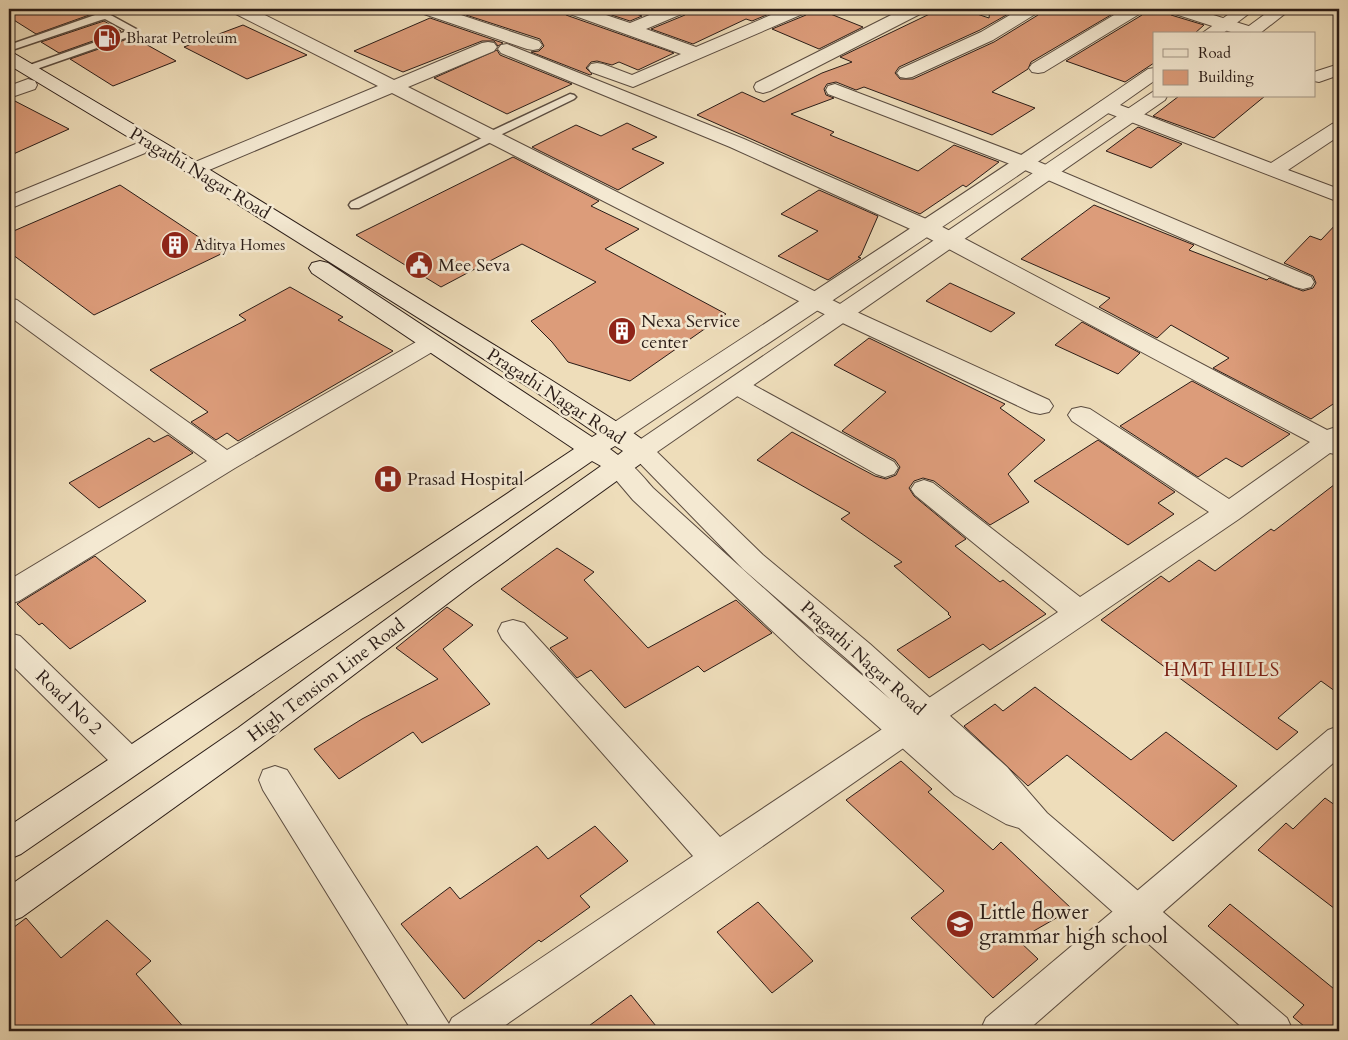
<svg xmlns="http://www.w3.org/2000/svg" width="1348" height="1040" font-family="Cardo,serif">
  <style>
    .building { fill: #dc9c7a; stroke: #2a1c17 }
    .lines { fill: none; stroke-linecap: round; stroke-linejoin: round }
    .service-casing { stroke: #5b4c40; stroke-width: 3 }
    .minor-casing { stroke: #5b4c40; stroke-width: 2 }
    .tertiary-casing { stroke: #5b4c40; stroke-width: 2 }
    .secondary-casing { stroke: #2a1c17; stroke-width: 2 }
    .service { fill: #f4e9d2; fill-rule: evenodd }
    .minor { fill: #f4e9d2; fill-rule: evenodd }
    .tertiary { fill: #f4e9d2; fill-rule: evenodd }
    .secondary { fill: #f4e9d2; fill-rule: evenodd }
    .labels { text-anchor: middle; stroke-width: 5; stroke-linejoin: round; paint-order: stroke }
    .far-poi-label { font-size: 15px; fill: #2a1c17; stroke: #f4e9d2; text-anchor: start }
    .street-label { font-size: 18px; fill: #2a1c17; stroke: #f4e9d2 }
    .poi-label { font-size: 18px; fill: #2a1c17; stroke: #f4e9d2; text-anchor: start }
    .neighbourhood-label { font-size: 19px; letter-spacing: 1px; fill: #7a1f14; stroke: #f4e9d2 }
    .near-poi-label { font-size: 21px; fill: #2a1c17; stroke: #f4e9d2; text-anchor: start }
  </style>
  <rect width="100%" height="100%" fill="#eeddba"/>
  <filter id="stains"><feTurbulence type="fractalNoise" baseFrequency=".004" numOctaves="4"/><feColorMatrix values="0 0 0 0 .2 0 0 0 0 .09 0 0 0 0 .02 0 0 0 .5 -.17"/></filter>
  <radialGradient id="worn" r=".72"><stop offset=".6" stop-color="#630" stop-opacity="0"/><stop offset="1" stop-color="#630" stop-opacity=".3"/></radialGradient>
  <g class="building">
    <polygon points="9,9 82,9 92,14 36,34 9,17"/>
    <polygon points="478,9 563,9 566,15 674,53 638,70 619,62 612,65 597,61 591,62 586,68 592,74 590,75 531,52 539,51 544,46 540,39 466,15"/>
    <polygon points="593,9 622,9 642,16 630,21"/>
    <polygon points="688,9 781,9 752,21 746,19 693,44 651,29 685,15"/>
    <polygon points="809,9 818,9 863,27 819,49 772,29 806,15"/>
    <polygon points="940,9 962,9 989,18 990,9 1017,9 980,30 899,67 895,73 900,79 913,79 994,42 1038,15 1041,9 1121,9 1031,62 1028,69 992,92 1035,108 992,135 864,87 856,90 836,82 827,84 824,89 826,95 834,98 791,114 834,132 830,135 918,171 954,145 999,162 966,187 963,185 920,214 697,115 742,92 764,102 822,73 852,62 840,57"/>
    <polygon points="1145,9 1168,9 1171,15 1204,25 1194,34 1154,34 1154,63 1125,82 1066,61 1142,15"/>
    <polygon points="430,18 503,43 498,46 494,41 482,41 403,72 354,51"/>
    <polygon points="104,21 121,31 59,53 41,42"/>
    <polygon points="243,25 307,55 247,79 184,47"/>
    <polygon points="133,37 176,61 113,86 70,59"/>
    <polygon points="497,50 500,55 572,84 507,114 434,78"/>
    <polygon points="1179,96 1265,96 1214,138 1153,116"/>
    <polygon points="11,99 69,129 9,156 9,100"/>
    <polygon points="627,123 657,137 632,149 664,163 618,190 532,147 576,125 601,136"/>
    <polygon points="1138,127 1182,144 1151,168 1106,151"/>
    <polygon points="513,157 599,201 591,206 639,229 605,249 726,314 630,381 568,362 552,342 531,321 596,282 522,244 441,287 356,235"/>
    <polygon points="120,185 223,253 94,315 9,252 9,233"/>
    <polygon points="819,190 878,216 861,255 858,257 861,258 828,280 778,256 818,231 781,214"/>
    <polygon points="1094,205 1194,245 1189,250 1267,280 1269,278 1303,291 1313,288 1316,283 1313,276 1284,263 1310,236 1321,240 1339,221 1339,400 1311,419 1213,368 1229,358 1171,325 1157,338 1099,307 1110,298 1021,259"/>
    <polygon points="950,283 1015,313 991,332 926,301"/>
    <polygon points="290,287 343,317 338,320 393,351 238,441 227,433 216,440 191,422 208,412 150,370 246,320 239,315"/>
    <polygon points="1082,322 1140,353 1118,374 1055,345"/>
    <polygon points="869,338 1005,404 1000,408 1045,440 1008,474 1029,502 990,525 934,481 923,478 914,481 909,488 914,496 966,539 955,546 1000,582 1003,580 1046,614 990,650 983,644 929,678 897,650 951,617 948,614 949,613 894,566 902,562 841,519 850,513 757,460 792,432 875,476 886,479 896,475 900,467 895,460 842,431 886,392 834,365"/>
    <polygon points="1192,381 1290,434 1242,467 1226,458 1198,477 1120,426"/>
    <polygon points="168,435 193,453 99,508 69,483 149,438 154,442"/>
    <polygon points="1098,440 1175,492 1158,503 1174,514 1128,545 1034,481"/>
    <polygon points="1339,481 1339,694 1321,681 1278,718 1298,732 1277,750 1101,620 1161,576 1169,582 1199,560 1215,571 1271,529 1274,531"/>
    <polygon points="557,548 594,572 584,580 648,648 736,600 772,633 704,672 698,666 625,708 591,670 577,678 550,648 568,638 501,589"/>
    <polygon points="95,556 146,601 70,649 42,623 39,625 17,604"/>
    <polygon points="447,607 473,625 443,649 490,704 422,743 413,732 339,779 314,749 362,719 438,679 396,648"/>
    <polygon points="1035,687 1131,760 1166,732 1237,786 1173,841 1067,755 1028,786 964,726 995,704 1003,711"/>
    <polygon points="901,761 932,789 928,792 993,850 1001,842 1072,909 1018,940 1038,959 993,998 911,918 944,891 846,800"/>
    <polygon points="1325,798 1339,808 1339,912 1258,850 1286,823 1293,829"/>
    <polygon points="595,826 628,861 580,896 590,907 541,942 539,940 464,999 401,924 450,887 460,899 537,846 548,859"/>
    <polygon points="758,902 813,961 772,993 717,932"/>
    <polygon points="1230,904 1339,993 1339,1031 1310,1031 1293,1017 1304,1005 1208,926"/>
    <polygon points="26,918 61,958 107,920 151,961 136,974 187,1031 9,1031 9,931"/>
    <polygon points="631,995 660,1031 582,1031"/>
  </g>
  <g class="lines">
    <defs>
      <g id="service">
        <polygon points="107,13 138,30 134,35 28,72 23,69 24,67 127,31 105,19 101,20 9,51 9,45 95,15"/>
        <polygon points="570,94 574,95 576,97 574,99 498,136 497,139 359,208 351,208 349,205 351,202 484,137 485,134"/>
      </g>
      <g id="minor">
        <polygon points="232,9 253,9 394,80 482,43 488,42 494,43 497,47 494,51 408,87 848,308 1049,400 1053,406 1049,412 1040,414 1031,412 832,318 392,93 202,173 195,175 188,173 185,169 188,165 378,86 234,13"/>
        <polygon points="419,9 443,9 539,41 542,45 539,49 533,50 527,49 421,13"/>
        <polygon points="565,9 588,9 630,23 664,9 686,9 684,13 646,29 696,47 785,9 807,9 805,13 633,87 591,72 588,68 591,64 597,63 603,64 632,75 681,54 567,13"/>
        <polygon points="903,9 924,9 922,13 770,91 763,93 756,91 754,87 756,83"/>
        <polygon points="1020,9 1039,9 1037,13 993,40 912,77 906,78 900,77 897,73 900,69 981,32"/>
        <polygon points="1124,9 1143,9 1141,13 1044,72 1038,73 1032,72 1029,68 1032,64"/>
        <polygon points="1170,9 1194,9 1255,28 1258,32 1256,34 1237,34 1172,13"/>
        <polygon points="507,44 744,139 933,222 1327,430 1339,426 1339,455 1330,453 1239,519 938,724 497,1031 412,1031 263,790 259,780 263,770 275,766 287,770 449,1024 452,1018 693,856 502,639 498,631 502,623 513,620 524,623 720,837 1058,612 915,495 911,489 915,483 924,480 933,483 1080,597 1209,512 1072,421 1068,415 1072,409 1081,407 1090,409 1229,499 1310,442 917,232 730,147 501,53 498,49 501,45"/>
        <polygon points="1339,64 1339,75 1319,82 1314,81 1314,72"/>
        <polygon points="28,79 35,81 37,85 35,89 9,98 9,86"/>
        <polygon points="835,84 1032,159 1311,277 1314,282 1311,287 1303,289 1295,287 1018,167 828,94 826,90 828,86"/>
        <polygon points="1107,100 1271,163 1332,124 1339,122 1339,136 1288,170 1339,189 1339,202 1100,110 1098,106 1100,102"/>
        <polygon points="138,143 145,145 148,149 145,153 9,209 9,196"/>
        <polygon points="9,298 17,300 227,450 423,338 431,336 439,338 443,343 439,348 235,468 19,601 9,604 9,580 207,461 9,316"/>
        <polygon points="737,378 746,381 894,462 898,468 894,474 885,477 876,474 728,391 725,386 728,381"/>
        <polygon points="9,633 20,636 140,752 145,761 140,770 129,774 118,770 9,662"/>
        <polygon points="1339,726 1339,758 1027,1031 980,1031 986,1018 1328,730"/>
      </g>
      <g id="tertiary">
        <polygon points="1236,9 1255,9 1222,34 1201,34"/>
        <polygon points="1272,9 1291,9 1259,34 1238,34"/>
        <path d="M1154,68V81C980,204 802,320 625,439L616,441L607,439L603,433L607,427C787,308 970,192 1148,69Z"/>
        <path d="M1154,91V96H1167L1165,100L657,452L763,555L870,644L1007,767L1047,813L1287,1018L1293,1031H1246L1019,828L1006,824L955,795L799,656L633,500L605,467L609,461C629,455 640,474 653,488L821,640L891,700L848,660L743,569L628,451L632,445Z"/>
      </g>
      <path id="secondary" d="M9,53L15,54L202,165L551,380L625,427L650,445L654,451L650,457L472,585L260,746L22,917L9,922V886L238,728L452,571L601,466L592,461L21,854L9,859V826L574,449L312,273L309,268L312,263L320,261L328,263L592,437L597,434L533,390L188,173L9,65ZM615,446L623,451L618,455L610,449Z"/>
    </defs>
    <use href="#service" class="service-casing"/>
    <use href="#minor" class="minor-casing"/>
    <use href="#tertiary" class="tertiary-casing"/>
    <use href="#secondary" class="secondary-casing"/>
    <use href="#service" class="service"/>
    <use href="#minor" class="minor"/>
    <use href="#tertiary" class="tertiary"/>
    <use href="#secondary" class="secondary"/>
  </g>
  <defs>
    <symbol id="fuel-disc" viewBox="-11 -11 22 22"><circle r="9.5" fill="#8f2418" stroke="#f4e9d2"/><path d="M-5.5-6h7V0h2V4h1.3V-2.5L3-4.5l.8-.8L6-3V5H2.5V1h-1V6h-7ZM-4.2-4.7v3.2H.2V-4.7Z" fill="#fff"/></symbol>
    <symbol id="building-disc" viewBox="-11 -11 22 22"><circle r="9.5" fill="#8f2418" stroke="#f4e9d2"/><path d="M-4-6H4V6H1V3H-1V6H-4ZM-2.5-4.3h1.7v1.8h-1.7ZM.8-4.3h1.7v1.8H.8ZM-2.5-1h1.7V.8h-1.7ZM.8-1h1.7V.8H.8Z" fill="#fff"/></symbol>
    <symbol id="civic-disc" viewBox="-11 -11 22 22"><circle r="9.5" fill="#8f2418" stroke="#f4e9d2"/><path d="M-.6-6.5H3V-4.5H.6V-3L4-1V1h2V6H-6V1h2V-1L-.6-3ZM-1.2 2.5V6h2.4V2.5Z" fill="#fff"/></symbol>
    <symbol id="hospital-disc" viewBox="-11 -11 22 22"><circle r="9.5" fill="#8f2418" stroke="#f4e9d2"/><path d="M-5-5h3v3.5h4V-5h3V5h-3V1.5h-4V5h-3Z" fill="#fff"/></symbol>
    <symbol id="school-disc" viewBox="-11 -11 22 22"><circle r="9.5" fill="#8f2418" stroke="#f4e9d2"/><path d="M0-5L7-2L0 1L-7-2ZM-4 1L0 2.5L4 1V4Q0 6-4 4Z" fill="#fff"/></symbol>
  </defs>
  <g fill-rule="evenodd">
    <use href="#fuel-disc" x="91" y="22" width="32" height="32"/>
    <use href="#building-disc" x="159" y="229" width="32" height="32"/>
    <use href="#civic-disc" x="403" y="249" width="32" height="32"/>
    <use href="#building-disc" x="606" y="315" width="32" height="32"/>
    <use href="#hospital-disc" x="372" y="463" width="32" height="32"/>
    <use href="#school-disc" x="944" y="908" width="32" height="32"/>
  </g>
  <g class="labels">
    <g class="far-poi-label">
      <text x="126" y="43">Bharat Petroleum</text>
      <text x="194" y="250">Aditya Homes</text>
    </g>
    <g class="street-label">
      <text transform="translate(200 173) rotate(31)" y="6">Pragathi Nagar Road</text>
      <text transform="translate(556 396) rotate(33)" y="6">Pragathi Nagar Road</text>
      <text transform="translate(863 658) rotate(42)" y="6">Pragathi Nagar Road</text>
      <text transform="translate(326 680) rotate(-37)" y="6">High Tension Line Road</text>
      <text transform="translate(69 702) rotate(44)" y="6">Road No 2</text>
    </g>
    <g class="poi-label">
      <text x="438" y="271">Mee Seva</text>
      <text x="641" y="327">Nexa Service<tspan x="641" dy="21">center</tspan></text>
      <text x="407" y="485">Prasad Hospital</text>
    </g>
    <g class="neighbourhood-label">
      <text x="1222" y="676">HMT HILLS</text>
    </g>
    <g class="near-poi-label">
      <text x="979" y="919">Little flower<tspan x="979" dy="24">grammar high school</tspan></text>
    </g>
  </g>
  <rect width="1348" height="1040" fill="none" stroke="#eeddba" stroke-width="30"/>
  <rect x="10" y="10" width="1328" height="1020" fill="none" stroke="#2a1c17" stroke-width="2.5"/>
  <rect x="15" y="15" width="1318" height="1010" fill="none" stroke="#2a1c17"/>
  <rect x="1153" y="32" width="162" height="65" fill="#f4e9d2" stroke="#a39787"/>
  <rect x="1163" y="49" width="25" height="8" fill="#f4e9d2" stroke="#a39787"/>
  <text x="1198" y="58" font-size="15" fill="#2a1c17">Road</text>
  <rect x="1163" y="70" width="25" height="15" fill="#dc9c7a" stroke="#a39787"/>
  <text x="1198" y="82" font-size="15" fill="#2a1c17">Building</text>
  <rect width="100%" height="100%" filter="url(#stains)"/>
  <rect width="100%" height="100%" fill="url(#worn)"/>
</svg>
